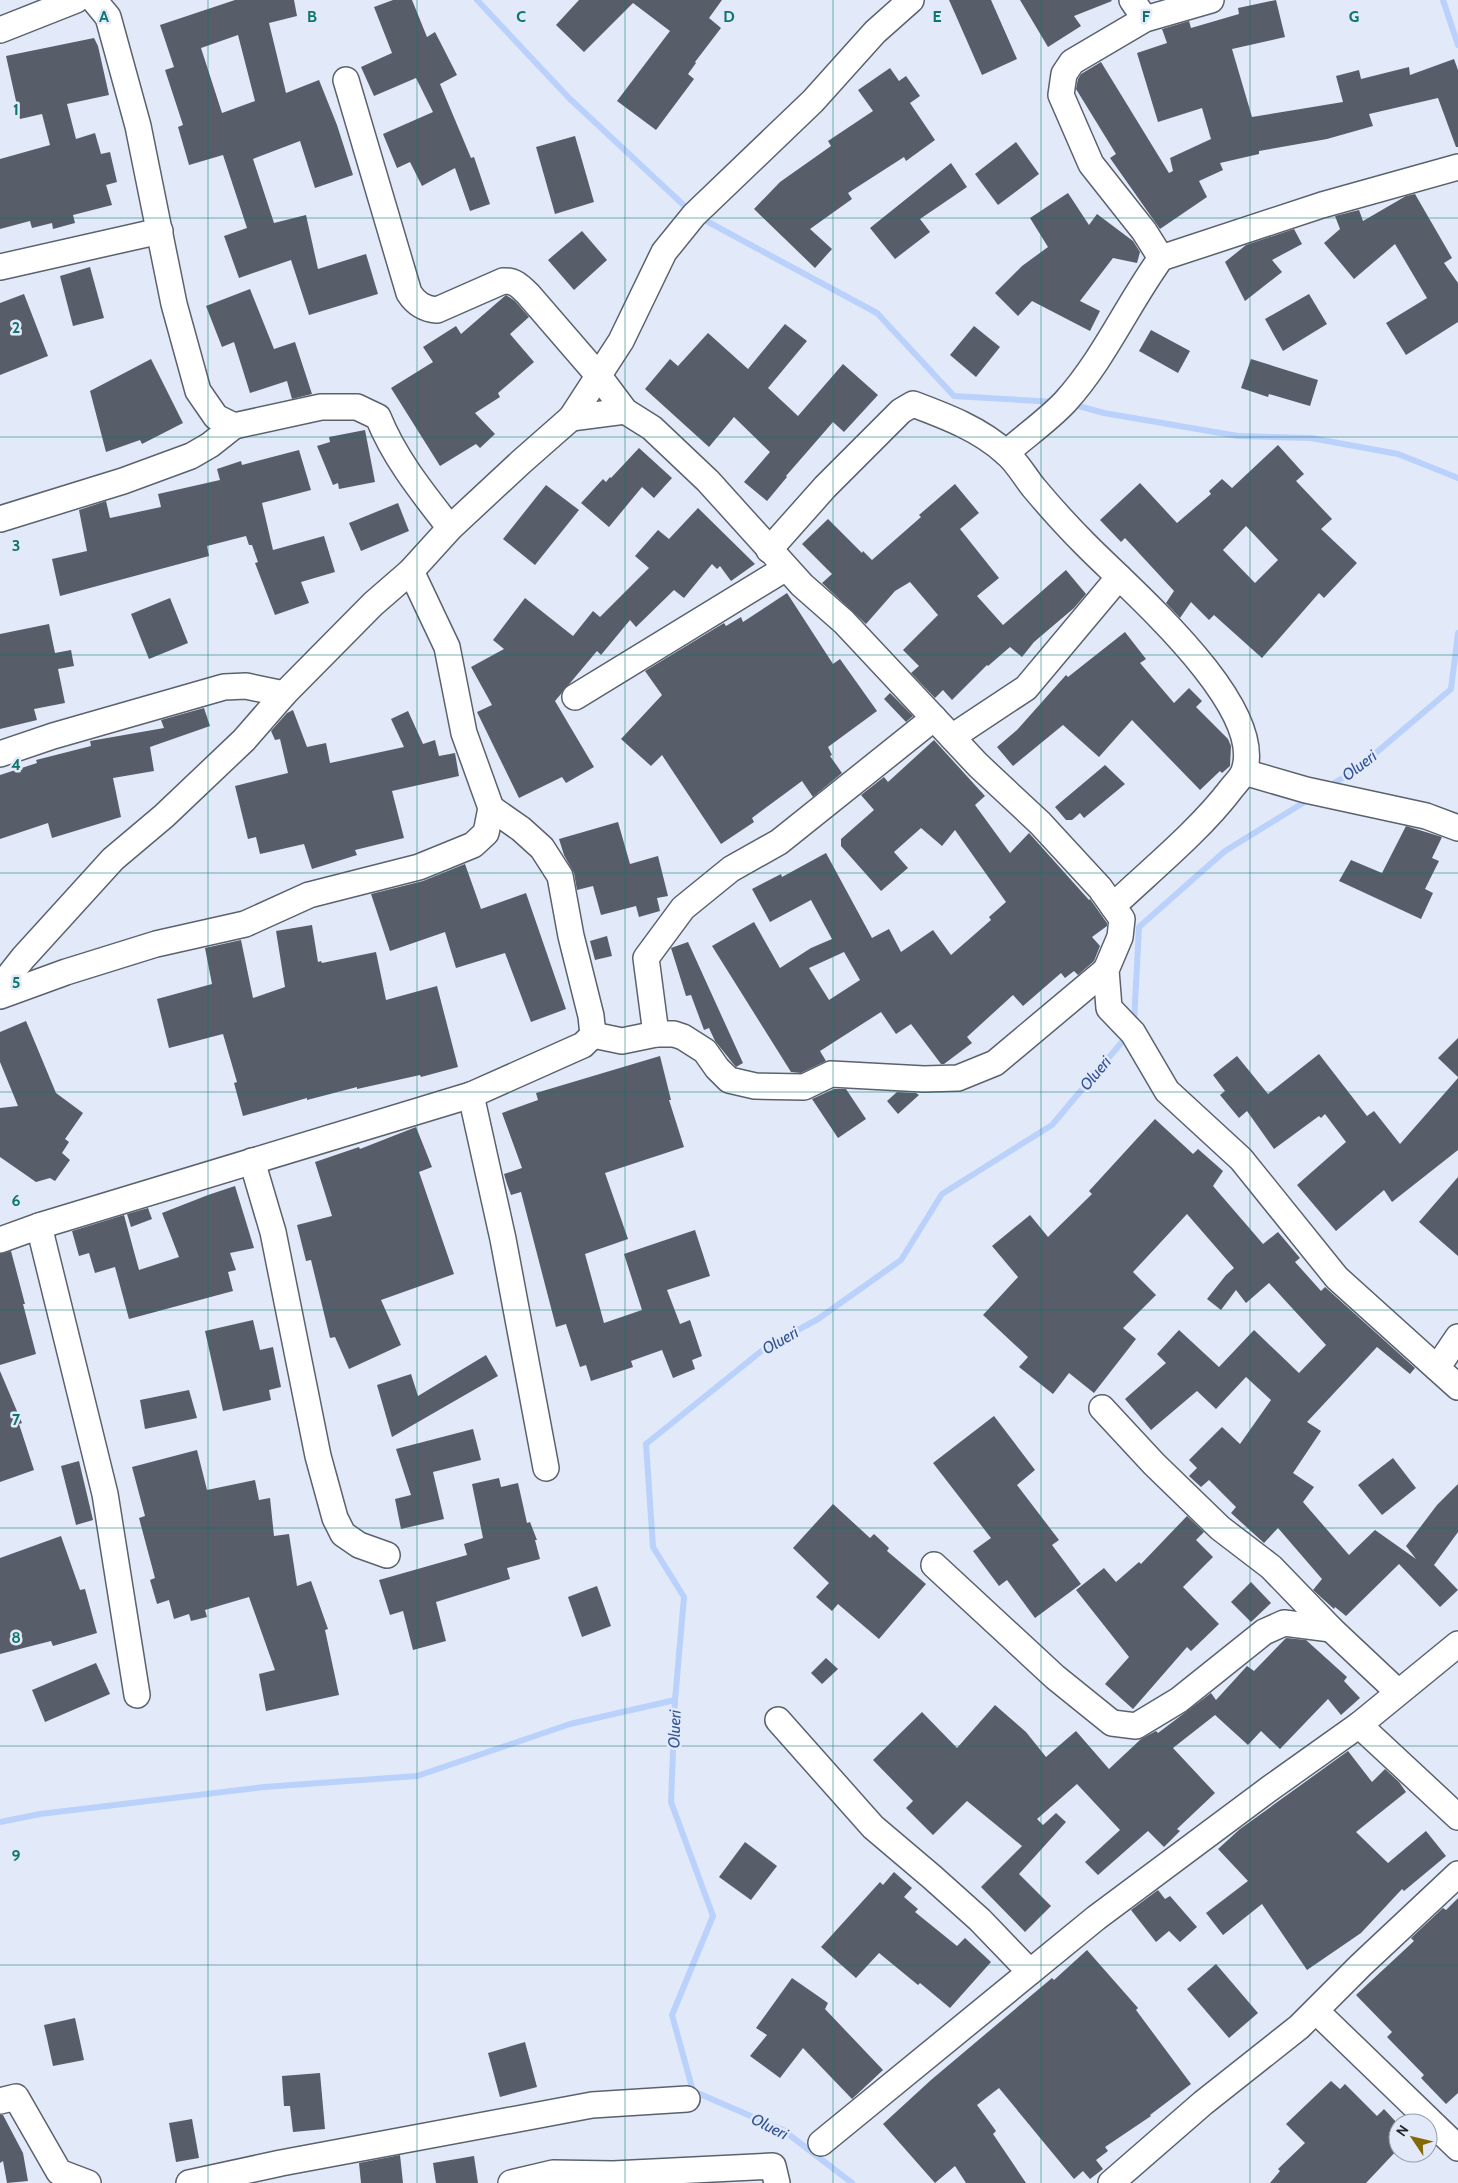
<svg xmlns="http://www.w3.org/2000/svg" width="1458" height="2183" font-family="Cabin,sans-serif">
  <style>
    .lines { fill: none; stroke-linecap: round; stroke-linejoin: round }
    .stream { stroke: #bad1fc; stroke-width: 6 }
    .building { fill: #575d69; fill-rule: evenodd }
    .minor-casing { stroke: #5b626e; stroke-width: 28 }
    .minor { stroke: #fff; stroke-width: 25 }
    .grid { fill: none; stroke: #0f766e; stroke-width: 1; stroke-opacity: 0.55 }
    .labels { text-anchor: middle; stroke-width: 5; stroke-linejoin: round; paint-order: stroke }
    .water-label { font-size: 16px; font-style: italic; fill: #345494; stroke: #e2eaf9 }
    .grid-label { font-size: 16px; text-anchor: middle; font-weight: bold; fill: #0f766e; stroke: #e2eaf9; stroke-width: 5; stroke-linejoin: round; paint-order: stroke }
  </style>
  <rect width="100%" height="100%" fill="#e2eaf9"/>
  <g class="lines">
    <g class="stream">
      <polyline points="477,0 569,98 691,212"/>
      <polyline points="1443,0 1458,45"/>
      <polyline points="699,217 877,313 954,396 1056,402"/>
      <polyline points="1071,404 1104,413 1238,436 1311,438 1398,454 1458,478"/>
      <polyline points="1328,787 1357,769 1451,689 1458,633"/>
      <polyline points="1134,1023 1139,927 1225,851 1311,798"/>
      <polyline points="0,1822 40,1814 264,1787 417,1776 570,1724 675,1700"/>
      <polyline points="852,2183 783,2130 693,2091 672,2015 713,1916 671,1802 675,1700 684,1597 653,1547 646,1444 765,1348 818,1319 901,1260 942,1194 1052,1125 1127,1036"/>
    </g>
  </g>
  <g class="building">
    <path d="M235,0H294L297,16L269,23L286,93L319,80L337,125L353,175L315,188L300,141L253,159L274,223L306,215L318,269L366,254L378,294L309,315L291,260L239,278L224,236L247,228L223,155L189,165L178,127L183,125L165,70L174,67L160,25ZM238,35L255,101L222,113L201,48Z"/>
    <polygon points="393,0 412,0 427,37 435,32 457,75 440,84 471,158 474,157 490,204 470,211 455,168 422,186 410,162 397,168 383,134 433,112 416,78 374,96 361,67 392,53 374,7"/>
    <polygon points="579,0 722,0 709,18 721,28 695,62 696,63 688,74 694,79 656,130 617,101 670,31 633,3 584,52 556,25"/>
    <polygon points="949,0 991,0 1017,59 982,75"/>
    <polygon points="1020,0 1111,0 1112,1 1074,16 1081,26 1048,47"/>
    <polygon points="1276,0 1285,37 1232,49 1252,117 1343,102 1336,76 1359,70 1361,79 1409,67 1410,75 1454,59 1458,70 1458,147 1456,147 1438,98 1369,114 1373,126 1327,139 1259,151 1259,154 1220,163 1223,170 1199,181 1207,197 1160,229 1110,158 1116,154 1076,89 1078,79 1081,74 1101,62 1169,173 1173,171 1170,158 1211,139 1202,108 1158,122 1137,53 1167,43 1162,29 1189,21 1191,28 1239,14 1238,8"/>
    <polygon points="94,38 98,46 109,95 67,104 76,139 95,133 101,154 110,152 117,182 106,185 112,205 73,215 75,223 53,229 52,223 32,228 30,221 0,229 0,159 50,145 42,114 20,119 6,56"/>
    <polygon points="890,68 899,81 906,76 920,96 910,103 935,140 906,161 904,157 848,193 852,199 810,229 832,249 815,268 754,209 780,182 831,146 828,141 873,111 858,90"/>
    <polygon points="575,136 594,202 555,214 536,147"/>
    <polygon points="1016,142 1039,174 998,205 975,174"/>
    <polygon points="951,163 967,187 920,219 930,232 895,259 870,228"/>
    <polygon points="1068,193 1089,225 1097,214 1133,241 1140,252 1137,263 1113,258 1080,301 1100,311 1090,331 1032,301 1018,316 995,293 1022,266 1048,247 1030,218"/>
    <polygon points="1415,194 1452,258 1444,263 1458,283 1458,322 1406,355 1386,323 1427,298 1395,244 1354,279 1324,243 1340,229 1335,216 1359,210 1363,221 1406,196"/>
    <polygon points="1294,229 1302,244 1272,260 1282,272 1245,301 1225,262 1246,245"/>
    <polygon points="582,231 607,260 574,290 548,260"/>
    <polygon points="90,267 104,318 73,326 60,276"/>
    <polygon points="250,289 274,349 295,342 312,394 292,399 287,381 250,393 234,342 222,347 206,306"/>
    <polygon points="24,294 48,356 0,375 0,303"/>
    <polygon points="1309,294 1327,324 1283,351 1265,319"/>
    <polygon points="506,295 515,301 529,317 510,334 534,362 498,393 500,397 475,413 495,434 480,448 476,444 440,466 391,388 433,362 423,347 456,326 461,334"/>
    <polygon points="785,324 807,341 768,388 798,416 843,364 878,395 844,432 833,422 786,476 787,477 767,501 744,482 770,452 734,417 709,447 645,389 670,359 678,366 708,333 748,369"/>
    <polygon points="974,326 1000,347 976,377 950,355"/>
    <polygon points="1151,330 1190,351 1178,373 1139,351"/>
    <polygon points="151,359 183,423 142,444 140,440 106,452 90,391"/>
    <polygon points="1251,359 1318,380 1310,406 1269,394 1268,397 1241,388"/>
    <polygon points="365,430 375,482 339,489 338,483 333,485 317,446 330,442 329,437"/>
    <path d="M1278,445L1304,474L1296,481L1332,519L1321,529L1357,563L1324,598L1319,593L1262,658L1214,615L1209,620L1191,602L1180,618L1166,603L1174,591L1125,538L1121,542L1100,520L1140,483L1177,523L1211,494L1209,491L1222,479L1232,488ZM1246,526L1278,560L1255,583L1223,550Z"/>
    <polygon points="639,448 672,478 654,498 642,487 609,527 581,503 603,479 606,482 610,477 611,478"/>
    <polygon points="299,450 311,490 262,503 273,550 324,536 335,572 301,582 309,603 275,615 255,563 258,562 252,545 249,545 246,536 207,546 209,556 60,596 52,559 87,551 79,510 106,501 110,518 161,507 158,494 220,480 217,469 241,461 242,465"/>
    <polygon points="955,484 979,513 960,529 999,578 977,596 1003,625 1066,570 1086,594 1074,608 1034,642 1022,657 1010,647 988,666 987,665 952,700 943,690 935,698 911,673 919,666 903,650 938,615 910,582 895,591 866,624 822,583 832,574 802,544 828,519 862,553 863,551 872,560 921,517 919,515"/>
    <polygon points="546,485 579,510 535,565 503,539"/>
    <polygon points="398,503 409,531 361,551 349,523"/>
    <polygon points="698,508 755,564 731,581 720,566 717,569 712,564 684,598 674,590 636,627 630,620 601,655 597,651 555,701 594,767 566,783 562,777 519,798 477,712 492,705 471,667 504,649 493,640 525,598 573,636 593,611 600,617 649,568 635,556 658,530 669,539"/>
    <polygon points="787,593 833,664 840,659 877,711 828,747 832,755 830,756 842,773 813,797 802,781 752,818 754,822 721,844 662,755 651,766 621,739 662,695 645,671 724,623 726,626 741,617 743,622"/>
    <polygon points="170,598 188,643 149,659 131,614"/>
    <polygon points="49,624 55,653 71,650 74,666 58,669 65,703 34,709 37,720 0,729 0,634"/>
    <polygon points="1125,632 1146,659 1140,663 1174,703 1189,688 1202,701 1196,707 1228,739 1231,746 1230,766 1222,773 1220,771 1200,790 1132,720 1099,757 1063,725 1013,766 997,747 1017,730 1066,675 1068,677"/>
    <polygon points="890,693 913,716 906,722 884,699"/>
    <polygon points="204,708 210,726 150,747 154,771 113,778 121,817 52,838 48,823 0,839 0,775 37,763 36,760 91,746 90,741 164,728 161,720"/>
    <polygon points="293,710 307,747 326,743 330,763 404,747 391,719 408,711 423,744 435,740 439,756 455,753 459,776 392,791 404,838 355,850 357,855 312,869 304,844 260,854 256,837 248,839 235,786 288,773 280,739 275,740 271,731 287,713"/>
    <path d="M934,740L985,796L975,805L1010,853L1029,833L1089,900L1090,899L1107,923V926L1092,937L1100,946L1094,961L1078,975L1074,971L1065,978L1061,973L1023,1006L1013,995L967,1037L972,1043L944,1064H941L911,1024L896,1034L881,1012L820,1051L826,1061L801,1073L791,1072L712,946L754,922L780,968L811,948L832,939L811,900L770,922L752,889L781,874L782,877L826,853L872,938L889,929L901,952L933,930L951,955L991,920L989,917L1006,902L955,830L942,846L921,828L894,852L908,868L881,891L841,846V839L874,810L861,795L884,777L888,782ZM844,952L860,980L829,1000L809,968Z"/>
    <polygon points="1105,765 1125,784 1084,818 1080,813 1072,820 1066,820 1055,807"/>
    <polygon points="618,822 630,864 658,856 668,896 657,898 660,911 639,917 636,906 601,915 593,886 577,890 574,873 564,855 559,839"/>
    <polygon points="1406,826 1442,837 1432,858 1439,861 1425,889 1433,893 1421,919 1339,881 1351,860 1382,873"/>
    <polygon points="465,864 481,909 526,893 566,1009 531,1022 505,953 456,968 445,932 390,951 371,894 423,881"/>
    <polygon points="312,925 318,962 321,961 322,963 376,952 386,1000 437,986 458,1067 421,1077 420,1075 357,1089 357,1087 307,1100 307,1098 243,1116 234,1083 237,1082 223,1034 169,1048 157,999 212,984 205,948 241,940 253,998 285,987 276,931"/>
    <polygon points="607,936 612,956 595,960 590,941"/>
    <polygon points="688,942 743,1063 736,1067 715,1041 709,1028 704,1030 691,995 686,996 671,948"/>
    <polygon points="26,1021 56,1093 83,1113 65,1139 69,1142 62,1153 70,1160 55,1181 50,1178 36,1182 0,1157 0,1108 18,1106 0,1062 0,1032"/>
    <polygon points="1458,1038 1458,1077 1438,1058"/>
    <polygon points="1319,1054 1367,1116 1374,1111 1400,1144 1458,1078 1458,1150 1392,1202 1384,1190 1336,1231 1297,1185 1346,1142 1325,1114 1321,1118 1319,1116 1274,1149 1247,1111 1239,1118 1220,1095 1225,1091 1213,1075 1237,1056 1268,1094"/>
    <polygon points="660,1056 671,1100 669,1100 684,1147 605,1173 628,1239 585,1254 604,1323 642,1310 624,1254 695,1230 710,1276 667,1290 680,1324 690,1320 702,1356 692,1360 695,1369 673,1378 662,1350 631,1361 633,1367 591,1381 586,1365 580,1367 566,1324 556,1327 521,1192 511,1195 507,1184 504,1174 522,1168 502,1113 538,1100 536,1093"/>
    <polygon points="834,1089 846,1089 866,1119 838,1138 812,1099"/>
    <polygon points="897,1092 916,1093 919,1095 898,1114 887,1101"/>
    <polygon points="1155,1119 1193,1154 1198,1149 1223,1171 1213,1186 1263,1244 1278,1232 1300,1258 1295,1262 1321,1291 1325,1287 1415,1368 1410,1374 1377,1347 1307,1422 1321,1431 1293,1473 1314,1487 1303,1502 1349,1555 1375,1530 1416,1559 1406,1546 1437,1505 1458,1484 1458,1532 1434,1565 1458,1590 1440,1607 1399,1564 1346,1616 1335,1607 1334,1609 1313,1590 1322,1579 1278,1528 1264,1543 1231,1513 1236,1507 1209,1480 1201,1487 1189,1476 1197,1468 1189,1460 1222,1427 1240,1444 1271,1400 1246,1377 1216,1409 1197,1391 1151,1430 1125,1399 1166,1363 1157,1354 1179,1330 1219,1367 1254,1330 1299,1373 1326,1345 1269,1283 1246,1303 1236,1290 1221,1310 1207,1299 1226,1275 1234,1268 1187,1214 1133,1272 1156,1295 1123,1328 1136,1339 1094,1393 1069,1373 1053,1394 1019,1367 1028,1357 983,1315 1018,1277 992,1246 1030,1215 1048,1237 1092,1194 1089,1191"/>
    <polygon points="416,1127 432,1167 419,1172 454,1274 381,1300 401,1345 349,1369 335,1337 330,1338 311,1260 306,1261 297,1225 332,1216 315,1162 359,1147 360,1149"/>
    <polygon points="1458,1177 1458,1256 1419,1222"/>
    <polygon points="235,1186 254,1248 230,1253 236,1270 228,1272 233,1291 129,1319 115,1267 95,1273 89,1253 79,1256 72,1231 124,1215 139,1270 179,1257 162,1213 208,1195"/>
    <polygon points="148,1208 152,1219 131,1227 127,1214"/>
    <polygon points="11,1251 25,1304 23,1304 36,1354 0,1365 0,1254"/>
    <polygon points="253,1320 260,1350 273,1347 281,1387 269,1390 271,1400 223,1411 205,1331"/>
    <polygon points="486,1355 498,1376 392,1437 377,1385 411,1374 418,1396"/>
    <polygon points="0,1371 22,1423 19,1424 34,1470 0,1482"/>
    <polygon points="189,1390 197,1418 145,1429 140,1400"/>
    <polygon points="994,1416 1035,1470 1017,1485 1059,1540 1052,1545 1081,1584 1035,1618 1007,1580 999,1586 973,1551 991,1538 933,1463"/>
    <polygon points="473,1429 481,1460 433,1472 444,1519 401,1529 395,1499 411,1495 396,1449"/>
    <polygon points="197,1450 207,1490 255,1480 259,1500 270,1498 274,1536 289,1534 297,1586 311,1581 328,1629 325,1630 339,1695 266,1711 259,1674 275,1670 249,1597 205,1610 207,1617 191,1621 189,1614 174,1619 169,1600 157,1604 150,1580 155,1578 139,1518 145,1516 132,1467"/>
    <polygon points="1393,1458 1416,1488 1382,1515 1358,1485"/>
    <polygon points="79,1461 93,1520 76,1525 61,1466"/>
    <polygon points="499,1478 501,1487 518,1483 527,1523 530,1522 537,1540 535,1540 540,1559 507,1568 510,1579 436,1602 446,1641 413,1650 403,1611 390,1615 379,1580 467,1555 464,1544 483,1538 472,1484"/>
    <polygon points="833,1504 870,1538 874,1534 889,1548 887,1551 926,1584 879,1639 838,1604 832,1611 816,1597 829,1583 793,1548"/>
    <polygon points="1187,1516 1204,1532 1196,1540 1213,1557 1183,1587 1219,1624 1191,1651 1187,1647 1133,1709 1105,1684 1129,1657 1076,1590 1104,1568 1116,1582 1139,1562 1141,1564"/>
    <polygon points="61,1536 80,1590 85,1589 97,1633 53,1646 51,1641 0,1654 0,1558"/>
    <polygon points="1251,1582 1271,1603 1251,1622 1231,1602"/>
    <polygon points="597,1586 611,1626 582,1637 568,1597"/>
    <polygon points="1286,1638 1306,1640 1347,1677 1344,1681 1360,1698 1341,1715 1328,1699 1280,1749 1261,1731 1248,1745 1215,1715 1173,1748 1215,1793 1177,1829 1180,1831 1164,1847 1148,1831 1098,1875 1085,1862 1120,1830 1077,1784 1037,1819 1043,1825 1056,1813 1066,1822 1019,1874 1051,1906 1025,1932 981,1887 1022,1846 967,1801 933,1835 906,1808 913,1801 873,1760 922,1712 957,1748 995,1705 1026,1732 1046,1757 1076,1731 1109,1769 1141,1739 1156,1731 1158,1733 1211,1693 1216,1700 1247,1666 1254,1671"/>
    <polygon points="826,1658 838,1669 822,1684 811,1673"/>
    <polygon points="96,1663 110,1694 45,1722 32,1690"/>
    <polygon points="1348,1751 1372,1782 1385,1769 1399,1782 1406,1792 1356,1832 1388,1863 1426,1831 1446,1856 1404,1891 1402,1889 1361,1933 1307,1970 1262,1904 1223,1935 1206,1913 1248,1881 1218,1849 1240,1829"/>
    <polygon points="745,1842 777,1866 751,1900 719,1877"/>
    <polygon points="894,1872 912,1888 904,1897 918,1909 915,1912 957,1946 965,1938 991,1962 950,2008 920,1983 918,1985 879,1953 856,1978 821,1947 880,1882 883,1885"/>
    <polygon points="1158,1890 1165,1899 1170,1896 1197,1927 1180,1942 1169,1931 1156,1942 1131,1910"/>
    <polygon points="1458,1898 1458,2093 1446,2104 1421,2078 1424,2075 1387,2037 1392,2032 1356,1995 1414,1941 1411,1938 1443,1908 1446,1910"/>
    <polygon points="1087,1950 1138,2008 1136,2010 1191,2084 1150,2115 1151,2116 1105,2147 1108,2151 1096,2160 1103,2169 1090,2179 1083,2171 1074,2179 999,2088 977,2105 996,2131 993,2134 1026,2183 966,2183 955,2166 935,2183 883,2124 931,2080 1052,1978 1054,1980"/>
    <polygon points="1216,1964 1258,2013 1229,2038 1187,1989"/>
    <polygon points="792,1978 828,2003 825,2009 883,2070 852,2099 803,2048 780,2078 750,2056 767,2035 756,2028"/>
    <polygon points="75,2018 84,2060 53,2066 44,2025"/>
    <polygon points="525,2042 537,2087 500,2097 488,2053"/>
    <polygon points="320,2073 325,2129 293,2132 290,2106 284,2106 282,2076"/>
    <polygon points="1331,2081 1340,2089 1345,2084 1377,2116 1384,2109 1398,2124 1398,2149 1366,2183 1270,2183 1280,2171 1278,2169 1305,2143 1286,2124"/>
    <polygon points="0,2115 3,2115 23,2153 28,2181 7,2183 3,2161 0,2163"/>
    <polygon points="192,2119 199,2158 176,2162 169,2123"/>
    <polygon points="400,2155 403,2183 361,2183 359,2163"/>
    <polygon points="474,2156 478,2183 436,2183 433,2163"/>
  </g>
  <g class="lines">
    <defs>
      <g id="minor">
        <path d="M94,0L108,17L138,126L174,304L198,391L216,417L234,426L321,407H357L378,417C395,459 422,492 450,528"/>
        <polyline points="1132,0 1145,19"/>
        <polyline points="0,30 76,0"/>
        <path d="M346,80L409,293C416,304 424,309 437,310L503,281C514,280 520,286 528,294L598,375L625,411L652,428L708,481L802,585L844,622L978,765L1040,823L1100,888L1122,919L1120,937L1106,970L1109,1008L1133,1033L1167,1091L1241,1159L1337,1278L1458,1387"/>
        <polyline points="1161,258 1144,231 1091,164 1061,95 1064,74 1072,62 1145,19 1211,0"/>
        <polyline points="0,267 160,231"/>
        <polyline points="571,418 625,411"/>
        <path d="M1006,453C1025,436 1047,421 1065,402C1104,359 1127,305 1161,258L1322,205L1458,167"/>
        <polyline points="0,519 123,481 191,456 210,445 234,426"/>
        <path d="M769,550L825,487L901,411L913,404C945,416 980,429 1006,453C1017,462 1025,477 1034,488C1050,507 1067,526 1085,544C1127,587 1267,705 1244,771C1242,777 1235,784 1231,789C1200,830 1151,870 1113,906"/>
        <polyline points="575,697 786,568"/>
        <polyline points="952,737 1026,688 1119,577"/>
        <polyline points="0,754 53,736 224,687 246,686 284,694"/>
        <polyline points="1244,772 1306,790 1426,816 1458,828"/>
        <polyline points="491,808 521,829 542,848 560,876 571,936 591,1016 593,1035"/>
        <polyline points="0,987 23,958 113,859 164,816 244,740 284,694 373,604 411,571 450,528 521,462 571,418 621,341 664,252 694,215 813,101 875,32 911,0"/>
        <polyline points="0,996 66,972 156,944 245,924 309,895 419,867 473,845 486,833 491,808 464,733 447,647 411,571"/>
        <polyline points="656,1034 646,958 683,908 731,869 779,842 934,718"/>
        <polyline points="593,1035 622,1041 656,1034 674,1034 683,1037 705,1051 717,1068 729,1080 755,1086 804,1087 831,1074 924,1079 958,1078 995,1063 1106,970"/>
        <polyline points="471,1095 503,1239 546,1468"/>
        <polyline points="252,1161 273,1232 318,1456 335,1518 343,1534 359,1545 387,1555"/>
        <polyline points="39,1226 105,1494 137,1695"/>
        <polyline points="0,1240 39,1226 471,1095 583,1045 593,1035"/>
        <polyline points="1437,1368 1458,1337"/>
        <polyline points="1102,1408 1154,1464 1220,1528 1271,1567 1331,1629 1398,1692"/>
        <polyline points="934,1565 1055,1677 1112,1723 1136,1726 1179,1700 1264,1632 1284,1623 1331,1629"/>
        <polyline points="778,1720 873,1827 932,1877 980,1920 1030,1972"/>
        <polyline points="1359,1725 1458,1817"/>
        <polyline points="1316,2011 1458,2148"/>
        <polyline points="0,2101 16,2097 59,2172 88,2183"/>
        <polyline points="821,2143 1096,1918 1269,1789 1359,1725 1458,1644"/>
        <polyline points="189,2183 281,2163 592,2105 687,2099"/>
        <polyline points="511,2183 553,2173 613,2174 773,2166 777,2183"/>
        <polyline points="1111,2183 1203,2103 1299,2027 1361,1965 1458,1874"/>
      </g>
    </defs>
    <use href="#minor" class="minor-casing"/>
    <use href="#minor" class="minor"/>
  </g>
  <path class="grid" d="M208,0V2183M417,0V2183M625,0V2183M833,0V2183M1041,0V2183M1250,0V2183M0,218H1458M0,437H1458M0,655H1458M0,873H1458M0,1092H1458M0,1310H1458M0,1528H1458M0,1746H1458M0,1965H1458"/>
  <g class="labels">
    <g class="water-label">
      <text transform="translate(1359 765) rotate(-37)" y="6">Olueri</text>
      <text transform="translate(1095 1073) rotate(-50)" y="6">Olueri</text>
      <text transform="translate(780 1340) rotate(-30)" y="6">Olueri</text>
      <text transform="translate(674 1729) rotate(-88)" y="6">Olueri</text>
      <text transform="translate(770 2126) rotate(27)" y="6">Olueri</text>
    </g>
  </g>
  <g class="grid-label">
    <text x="104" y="22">A</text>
    <text x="312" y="22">B</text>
    <text x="521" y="22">C</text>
    <text x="729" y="22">D</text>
    <text x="937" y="22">E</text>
    <text x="1146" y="22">F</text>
    <text x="1354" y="22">G</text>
    <text x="16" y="115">1</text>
    <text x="16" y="333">2</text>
    <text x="16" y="551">3</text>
    <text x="16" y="770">4</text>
    <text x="16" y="988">5</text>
    <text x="16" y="1206">6</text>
    <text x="16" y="1425">7</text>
    <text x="16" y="1643">8</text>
    <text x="16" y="1861">9</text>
  </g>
  <g transform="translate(1413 2138) rotate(305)"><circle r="24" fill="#e2eaf9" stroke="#959ba7"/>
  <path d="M0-4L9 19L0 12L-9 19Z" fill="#836a04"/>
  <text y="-8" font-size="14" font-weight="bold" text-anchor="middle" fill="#22252b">N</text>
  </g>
</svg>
